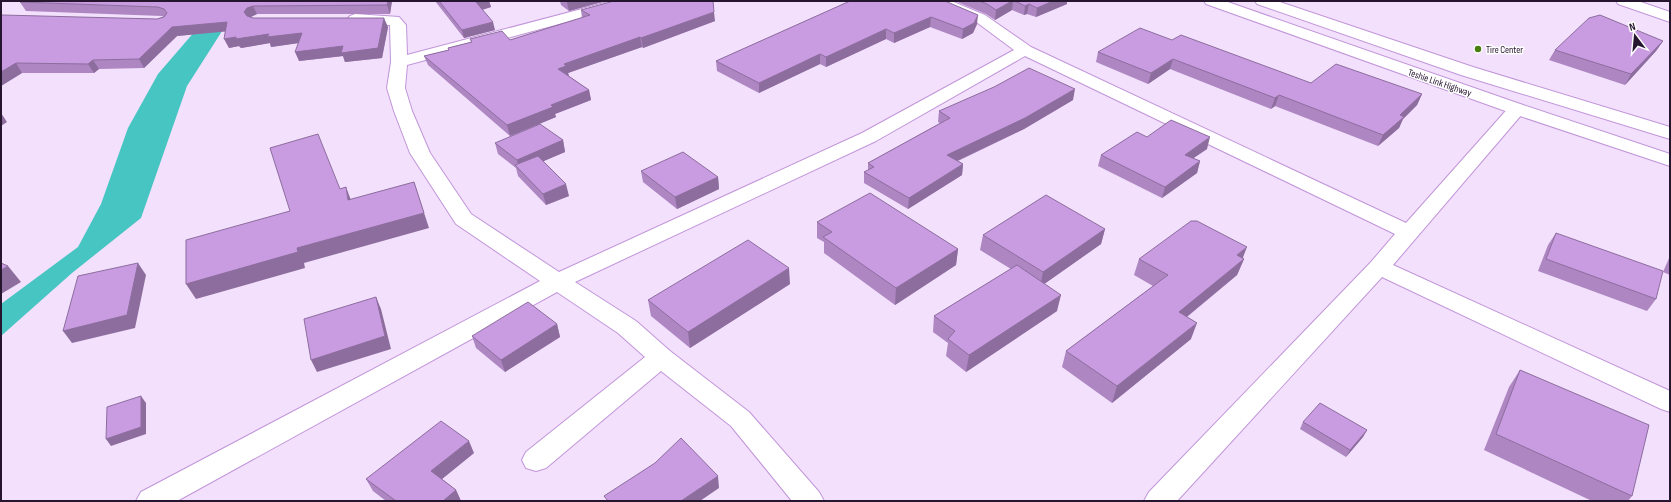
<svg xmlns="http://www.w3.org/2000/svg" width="1671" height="502" font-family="'Sofia Sans Condensed',sans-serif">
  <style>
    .water { fill: #47c5c3 }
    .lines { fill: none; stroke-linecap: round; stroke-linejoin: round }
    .street-casing { stroke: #c195d9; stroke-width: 2 }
    .secondary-casing { stroke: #c195d9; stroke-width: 2 }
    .street { fill: #fff; fill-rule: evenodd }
    .secondary { fill: #fff; fill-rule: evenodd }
    .wall { fill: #ad86c2 }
    .shaded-wall { fill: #8d6d9e }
    .building { fill: #c99ce1; stroke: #8d6d9e }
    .poi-dot { fill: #487d10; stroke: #fff; stroke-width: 1.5 }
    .labels { text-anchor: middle; stroke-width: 3; stroke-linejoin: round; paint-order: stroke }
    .far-poi-label { font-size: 10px; fill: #26152f; stroke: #fff; text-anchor: start }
    .far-street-label { font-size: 10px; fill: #26152f; stroke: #fff }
  </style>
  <rect width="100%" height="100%" fill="#f2e0fc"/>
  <polygon class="water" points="221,1 240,3 187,86 141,218 72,273 1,336 1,304 78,247 101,204 128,128 158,74"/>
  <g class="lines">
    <defs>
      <g id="street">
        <polygon points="612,1 635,1 633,4 407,65 405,88 412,111 430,153 471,214 559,272 862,133 1014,50 975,21 933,4 931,1 951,1 985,15 1031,47 1406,223 1511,105 1517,104 1523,105 1526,109 1523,113 1393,265 1670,391 1670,412 1661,409 1382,277 1177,501 1144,501 1149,492 1371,262 1395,234 1025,56 876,141 575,282 636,321 670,351 749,412 819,492 824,501 792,501 731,426 661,371 546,468 536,471 526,468 522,460 526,452 645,357 618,333 557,292 177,501 136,501 141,492 540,281 456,224 410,153 394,111 387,88 391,62 390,25 355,24 350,22 347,19 350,16 355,14 399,17 406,25 407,55"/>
        <polygon points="1616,1 1638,1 1670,12 1670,22 1618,4"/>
      </g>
      <g id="secondary">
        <polygon points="1204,1 1225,1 1523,105 1670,154 1670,166 1511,113 1206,4"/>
        <polygon points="1255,1 1277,1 1473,67 1670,127 1670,139 1461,75 1257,4"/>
      </g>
    </defs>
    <use href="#street" class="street-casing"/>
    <use href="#secondary" class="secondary-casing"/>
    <use href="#street" class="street"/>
    <use href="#secondary" class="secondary"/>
  </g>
  <g class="wall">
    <polygon points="392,1 390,14 257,14 250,17 253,18 388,27 382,58 345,62 343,56 299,61 298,43 271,47 270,43 241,48 239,46 229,48 225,31 177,36 144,68 99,69 94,73 22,73 1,86 1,16 157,19 164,16 162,16 26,11 20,2"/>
    <polygon points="435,1 489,1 491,7 482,10 495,30 464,38"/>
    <polygon points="560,1 606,1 569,11 561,5"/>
    <polygon points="850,1 977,24 973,33 962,39 930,27 894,43 886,39 826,67 820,64 759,93 717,71 716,61"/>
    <polygon points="955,1 1067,1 1067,4 1036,17 1027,14 1024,15 1012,10 995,20 986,14"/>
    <polygon points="581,10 715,21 643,48 642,47 568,73 569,76 589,90 591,100 555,114 556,117 510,136 428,65 424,56 448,50 448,48 471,42 470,39 510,40 582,18"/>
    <polygon points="1172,40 1311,83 1422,94 1417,105 1403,119 1399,128 1378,146 1275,106 1271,109 1170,69 1148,84 1096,62 1098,52"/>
    <polygon points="1663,41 1656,51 1625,85 1549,60 1555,50"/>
    <polygon points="1073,100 1024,129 958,161 963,164 962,175 908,209 864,183 864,172 868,170 868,163 940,123 938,122 939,111"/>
    <polygon points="563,140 565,152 543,161 569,196 546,205 518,176 516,168 498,154 495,143"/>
    <polygon points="1207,149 1193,158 1200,161 1197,173 1162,198 1098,166 1101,155"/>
    <polygon points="641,171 718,177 719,189 677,209 643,182"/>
    <polygon points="817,222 958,249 956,265 895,305 824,253 824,242 817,238"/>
    <polygon points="1105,229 1101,244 1044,284 1057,311 966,372 946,356 948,343 933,332 934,316 1011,269 980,250 983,235"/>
    <polygon points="1556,233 1656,299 1647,311 1538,271 1548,245"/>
    <polygon points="1670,256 1670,275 1663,272"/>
    <polygon points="1243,258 1244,259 1237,275 1187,317 1191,339 1112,403 1062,367 1066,351 1153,286 1134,275 1139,259"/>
    <polygon points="790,284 690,348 651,316 648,300"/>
    <polygon points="557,324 560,337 505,372 476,348 472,336"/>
    <polygon points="1520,370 1632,496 1628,501 1592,501 1484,450 1509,387"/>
    <polygon points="1303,422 1367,430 1363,437 1346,457 1300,429"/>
    <polygon points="474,453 442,479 456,490 461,501 386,501 373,491 366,479"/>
  </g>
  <g class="shaded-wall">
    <polygon points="388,1 392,1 390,14 387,5"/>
    <polygon points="481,1 489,1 491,7 478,11 476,2"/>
    <polygon points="569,1 606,1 569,11 567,2"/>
    <polygon points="1012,1 1013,1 1012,10 995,20 996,10"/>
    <polygon points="1053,1 1067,1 1067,4 1036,17 1037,8"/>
    <polygon points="1029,4 1027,14 1024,15 1025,6"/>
    <polygon points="253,6 257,14 251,17 248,21 244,12 247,8"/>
    <polygon points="714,12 715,21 643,48 641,38"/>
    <polygon points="978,15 977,24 973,33 962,39 963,29"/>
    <polygon points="931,17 930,27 894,43 894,33"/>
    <polygon points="384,18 388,27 382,58 345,62 343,56 299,61 295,52"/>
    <polygon points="227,22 231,31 177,36 144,68 139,59 172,27"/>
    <polygon points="493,22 495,30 464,38 462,30"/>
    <polygon points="886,29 886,39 826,67 826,57"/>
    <polygon points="302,33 306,42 271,47 270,43 241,48 239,46 229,48 224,39 236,37 269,34"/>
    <polygon points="640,37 642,47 568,73 569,76 558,69 564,64"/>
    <polygon points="1663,41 1656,51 1625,85 1631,74"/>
    <polygon points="820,54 820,64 759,93 759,83"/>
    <polygon points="1173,59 1170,69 1148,84 1151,73"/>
    <polygon points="93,60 99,69 94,73 88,64"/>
    <polygon points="16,63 22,73 1,86 1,72"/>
    <polygon points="1075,89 1073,100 1024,129 946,166 947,155"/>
    <polygon points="589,90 591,100 555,114 556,117 510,136 507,125 551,105"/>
    <polygon points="1422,94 1417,105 1403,119 1399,128 1378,146 1383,135 1400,115"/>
    <polygon points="1279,95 1275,106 1271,109 1275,98"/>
    <polygon points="1,113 7,122 1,126"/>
    <polygon points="1210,137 1207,149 1182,166 1185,155"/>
    <polygon points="563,140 565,152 521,171 519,170 517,160"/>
    <polygon points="1200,161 1197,173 1162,198 1165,187"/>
    <polygon points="963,164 962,175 908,209 909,198"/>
    <polygon points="718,177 719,189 677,209 675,197"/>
    <polygon points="414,182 429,228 304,263 305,268 196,299 186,284"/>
    <polygon points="566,184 569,196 546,205 543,194"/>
    <polygon points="346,187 352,203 348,200"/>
    <polygon points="1105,229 1101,244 1040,287 1043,272"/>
    <polygon points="1247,247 1242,260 1244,259 1237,275 1173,328 1179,312 1237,255"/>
    <polygon points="958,249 956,265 895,305 896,288"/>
    <polygon points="138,263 146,275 135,328 72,343 63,331"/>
    <polygon points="8,266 21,282 1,294 1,270"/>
    <polygon points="789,268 790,284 690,348 688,332"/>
    <polygon points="1061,295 1057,311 966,372 969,355"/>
    <polygon points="376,297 381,309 391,349 317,372 311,360"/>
    <polygon points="1197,323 1191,339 1112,403 1117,386"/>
    <polygon points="557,324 560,337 505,372 501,360"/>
    <polygon points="141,396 146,403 146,434 111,446 106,439"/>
    <polygon points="1367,430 1363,437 1346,457 1350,450"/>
    <polygon points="469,441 474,453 437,483 431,471"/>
    <polygon points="718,476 719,488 700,501 681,501"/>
    <polygon points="456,490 461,501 443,501"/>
  </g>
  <g class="building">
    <polygon points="22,1 388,1 387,5 253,6 247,8 244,12 247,16 253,18 384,18 378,48 341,53 343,46 295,52 302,33 267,37 269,34 236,39 236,37 224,39 227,22 172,27 139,59 93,60 88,64 16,63 1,72 1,16 2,15 157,19 164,17 167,13 164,9 158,7 20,2"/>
    <polygon points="439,1 481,1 476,2 493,22 462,30"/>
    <polygon points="614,1 713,1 714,12 641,38 640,37 564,64 566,66 558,69 589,90 551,105 553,107 507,125 424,56 449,50 448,48 472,42 470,39 502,31 510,40 590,15 581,10"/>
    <polygon points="850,1 945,1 978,15 974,23 963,29 931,17 894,33 886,29 826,57 820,54 759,83 716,61"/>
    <polygon points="979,1 1012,1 996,10 987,4"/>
    <polygon points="1015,1 1053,1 1037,8 1029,4 1025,6"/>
    <polygon points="1600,15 1663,41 1631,74 1555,50 1589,18"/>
    <polygon points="1140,28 1172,40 1181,35 1311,83 1336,64 1422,94 1400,115 1404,117 1383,135 1279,95 1275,98 1173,59 1151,73 1098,52"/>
    <polygon points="1029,68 1075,89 1025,118 947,155 963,164 909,198 864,172 874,167 868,163 950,118 939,111 994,87"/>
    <polygon points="1171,120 1210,137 1185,155 1200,161 1165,187 1101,155 1137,132 1147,137"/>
    <polygon points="540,124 563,140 517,160 495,143"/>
    <polygon points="318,134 340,189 346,187 348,200 414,182 424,213 297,248 298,252 186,284 186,240 290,211 270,148"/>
    <polygon points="683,152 718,177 675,197 641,171"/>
    <polygon points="538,156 566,184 543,194 515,165"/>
    <polygon points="870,193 958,249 896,288 823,237 832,232 817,222"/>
    <polygon points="1046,195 1105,229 1043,272 983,235"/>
    <polygon points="1191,221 1197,221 1247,247 1237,255 1244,259 1179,312 1197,323 1117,386 1066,351 1168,275 1139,259"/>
    <polygon points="1556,233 1663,271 1656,299 1546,259"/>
    <polygon points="748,240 789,268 688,332 648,300"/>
    <polygon points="1,263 8,266 1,270"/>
    <polygon points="138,263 127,315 63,331 78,276"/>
    <polygon points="1017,265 1061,295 969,355 948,339 955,331 934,316"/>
    <polygon points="376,297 385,336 311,360 304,319"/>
    <polygon points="528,302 557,324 501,360 472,336"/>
    <polygon points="1520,370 1649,425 1632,496 1496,434"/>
    <polygon points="141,396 141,427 106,439 107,407"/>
    <polygon points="1320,403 1367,430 1350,450 1303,422"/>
    <polygon points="441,421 469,441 431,471 456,490 443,501 396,501 366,479"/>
    <polygon points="681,438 718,476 681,501 608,501 604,496 655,463"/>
  </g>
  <circle class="poi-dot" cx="1478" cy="49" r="4"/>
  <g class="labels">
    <g class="far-poi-label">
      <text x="1486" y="53">Tire Center</text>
    </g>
    <g class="far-street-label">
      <text transform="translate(1440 82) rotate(19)" y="4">Teshie Link Highway</text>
    </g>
  </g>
  <rect width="1671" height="502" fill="none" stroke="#26152f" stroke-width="4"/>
  <g transform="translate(1635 36) rotate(344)" stroke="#ffffff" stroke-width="3" paint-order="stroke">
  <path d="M0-3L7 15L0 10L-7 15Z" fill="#26152f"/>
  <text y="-6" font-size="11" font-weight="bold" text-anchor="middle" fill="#26152f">N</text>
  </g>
</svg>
